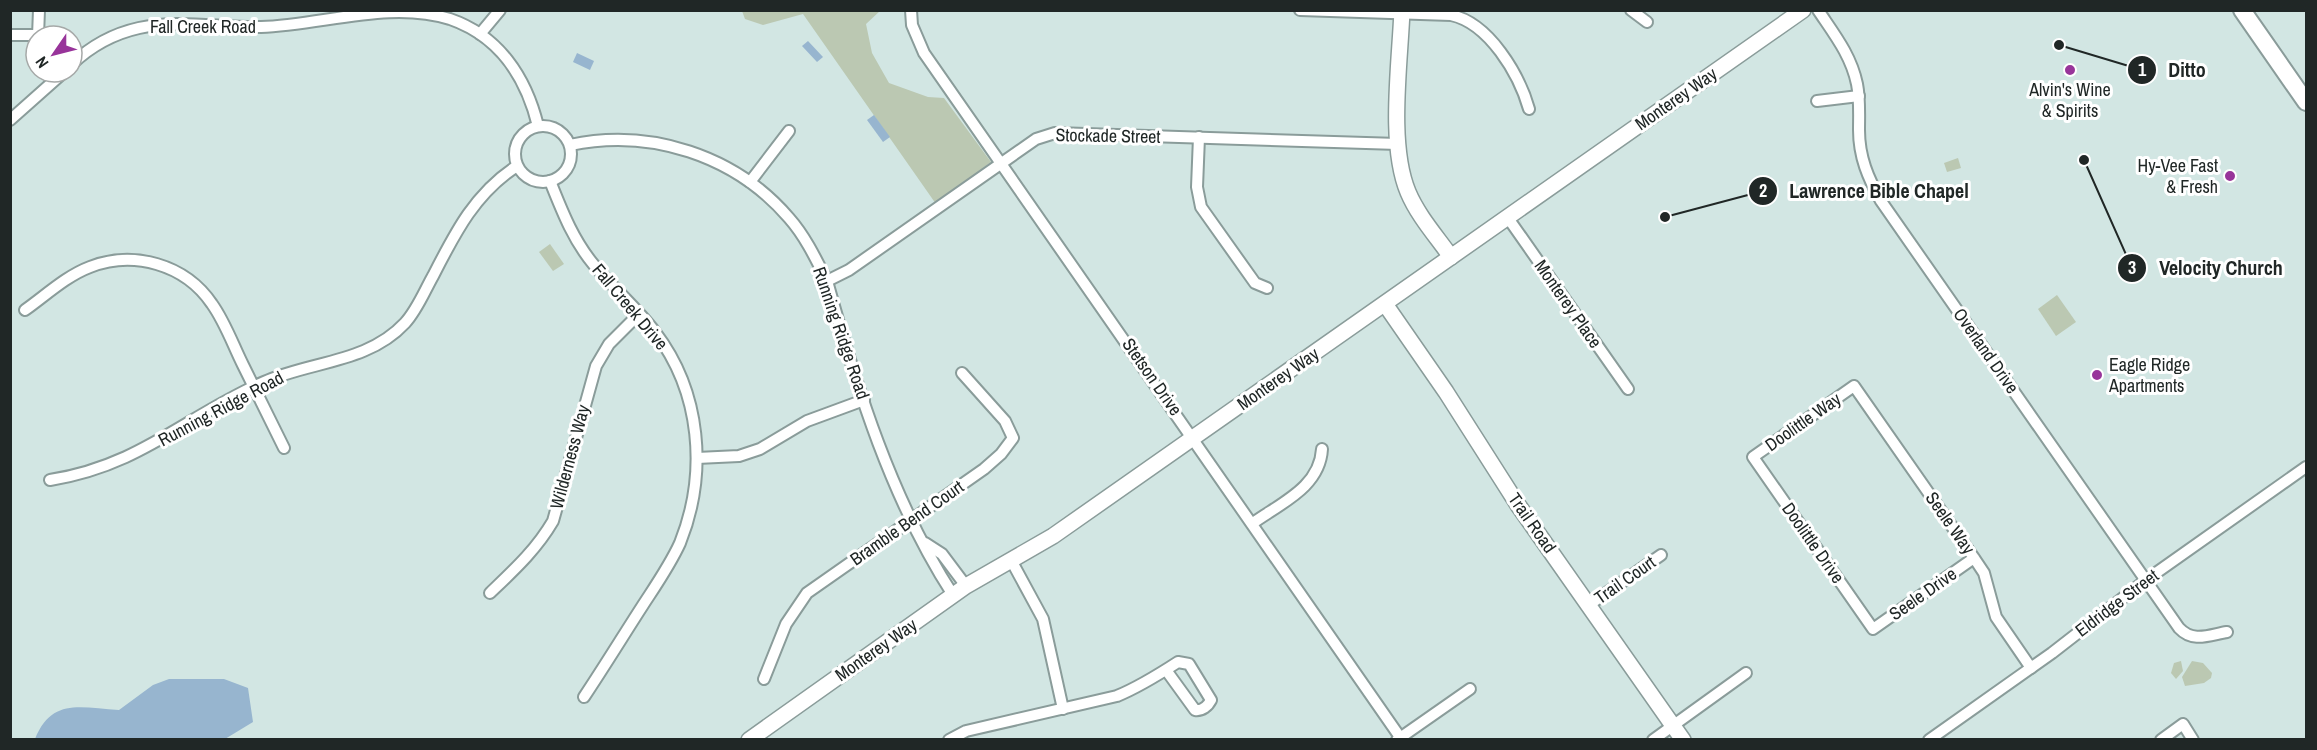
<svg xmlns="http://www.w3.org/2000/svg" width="2317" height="750" font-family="'Archivo Narrow',sans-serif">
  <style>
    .green { fill: #bbc8b2 }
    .water { fill: #97b5cf }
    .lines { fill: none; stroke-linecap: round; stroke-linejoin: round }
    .street-casing { stroke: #8a9c9a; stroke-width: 14 }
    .secondary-casing { stroke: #8a9c9a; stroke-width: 18 }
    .primary-casing { stroke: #8a9c9a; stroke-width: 20 }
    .street { stroke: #fff; stroke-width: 10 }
    .secondary { stroke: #fff; stroke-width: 15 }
    .primary { stroke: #fff; stroke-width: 16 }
    .poi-dot { fill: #98349a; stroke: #fff; stroke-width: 2 }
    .labels { text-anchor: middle; stroke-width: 6; stroke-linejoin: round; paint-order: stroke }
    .street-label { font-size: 18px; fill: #202726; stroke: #fff }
    .poi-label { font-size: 18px; fill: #202726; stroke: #fff }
    .leader { fill: none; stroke: #202726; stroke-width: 2 }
    .callout-dot { fill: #202726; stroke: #fff; stroke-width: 2 }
    .mark-label { font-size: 18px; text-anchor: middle; font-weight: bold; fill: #fff }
    .callout-label { font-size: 20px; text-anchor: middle; font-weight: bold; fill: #202726; stroke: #fff; stroke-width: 6; stroke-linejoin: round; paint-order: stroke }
  </style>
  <rect width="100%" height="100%" fill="#d2e6e3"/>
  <g class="green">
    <polygon points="742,11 880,11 866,24 872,53 889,83 928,97 944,98 991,162 936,204 803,14 763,25 745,19"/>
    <polygon points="1958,158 1961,168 1947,172 1944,163"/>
    <polygon points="550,244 564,264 553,271 539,252"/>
    <polygon points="2057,295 2076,322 2056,336 2038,309"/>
    <polygon points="2181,661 2183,671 2176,679 2171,673 2174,663"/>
    <polygon points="2192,661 2203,663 2212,673 2211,678 2204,683 2185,686 2182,677"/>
  </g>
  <g class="water">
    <polygon points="808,41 823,57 817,62 802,46"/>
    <polygon points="577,53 594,61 590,70 573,62"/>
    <polygon points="874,115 890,137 883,142 867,120"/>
    <path d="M169,679H224L248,688L253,722L225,739H35C52,697 81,708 119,710L153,685Z"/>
  </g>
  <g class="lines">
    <defs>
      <g id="street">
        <polyline points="911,10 912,25 924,53 1402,740"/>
        <path d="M1300,10L1451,15C1489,23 1519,74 1529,109"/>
        <polyline points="1631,10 1647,22"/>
        <path d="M1818,10C1834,34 1851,55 1857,84C1860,99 1859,115 1859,130C1859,157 1868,178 1881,201L2179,628C2193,643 2209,635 2227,632"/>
        <polyline points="480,34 500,10"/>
        <polyline points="10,35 38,35"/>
        <polyline points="38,36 39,10"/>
        <path d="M72,64C91,46 112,34 139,28C178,19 221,28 261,27C323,25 390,0 450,19C499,36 526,77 538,126"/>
        <polyline points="1817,101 1859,96"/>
        <polyline points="10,120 64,72"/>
        <circle cx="543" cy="154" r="28"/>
        <polyline points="1199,137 1197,187 1201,207 1255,283 1267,288"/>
        <path d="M570,145C650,128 735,155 789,218C805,236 816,259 827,281C857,389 892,501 953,595"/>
        <path d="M550,181C562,211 573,240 594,265C613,288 637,308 655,332C701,392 708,473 680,543C670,565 656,585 643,605C623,636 604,667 584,697"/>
        <polyline points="750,182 789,131"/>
        <polyline points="1508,218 1628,389"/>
        <polyline points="827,281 849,270 1036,139 1055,133 1398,144"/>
        <path d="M25,310C45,296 66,276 90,267C133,250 185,264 212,304C225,322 233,345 243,365C257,393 270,420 284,448"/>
        <polyline points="697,458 739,456 760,449 807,421 864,400"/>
        <path d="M50,480C140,466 186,416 264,382C311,361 368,363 405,323C417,310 424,292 433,276C455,233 475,193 517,166"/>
        <path d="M1253,523C1281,503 1320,487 1322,449"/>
        <polyline points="925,543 942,554 966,586"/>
        <polyline points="1974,558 1873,629 1753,457 1854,386 1974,558 1984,573 1996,617 2031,668"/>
        <polyline points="1011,560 1043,619 1063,709"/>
        <path d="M490,593C514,570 536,550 553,521L596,366L609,344L639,314"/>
        <polyline points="1589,605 1661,555"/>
        <polyline points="764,679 786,624 807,593 984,469 1001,454 1013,438 1005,421 962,373"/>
        <path d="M949,740L966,731L1117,696C1139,687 1158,675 1178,662L1189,664L1211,700C1208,706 1202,711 1195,710L1166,670"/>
        <polyline points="1397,740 1470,689"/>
        <polyline points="1653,740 1746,673"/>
        <polyline points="1929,740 2052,653 2146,580 2306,467"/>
        <polyline points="2161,740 2183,724 2193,740"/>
      </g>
      <g id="secondary">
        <path d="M1402,10C1400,63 1388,144 1408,192C1418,216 1437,237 1451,257"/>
        <polyline points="1385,304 1446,392 1518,505 1683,740"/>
        <polyline points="749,740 966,586 1053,536 1803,10"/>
      </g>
      <polyline id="primary" points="2242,10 2306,102"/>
    </defs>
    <use href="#street" class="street-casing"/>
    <use href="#secondary" class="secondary-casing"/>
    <use href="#primary" class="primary-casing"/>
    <use href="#street" class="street"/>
    <use href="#secondary" class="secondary"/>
    <use href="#primary" class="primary"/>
  </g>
  <g class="poi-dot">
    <circle cx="2070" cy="70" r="6"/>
    <circle cx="2230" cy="176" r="6"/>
    <circle cx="2097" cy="375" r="6"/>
  </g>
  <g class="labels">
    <g class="street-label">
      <text x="203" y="33">Fall Creek Road</text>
      <text transform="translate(1676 99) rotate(-35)" y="6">Monterey Way</text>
      <text transform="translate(1108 136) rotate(1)" y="6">Stockade Street</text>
      <text transform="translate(1568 304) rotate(55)" y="6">Monterey Place</text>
      <text transform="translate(630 307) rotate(50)" y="6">Fall Creek Drive</text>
      <text transform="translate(841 333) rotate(71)" y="6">Running Ridge Road</text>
      <text transform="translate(1986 351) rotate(55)" y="6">Overland Drive</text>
      <text transform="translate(1152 377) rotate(55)" y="6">Stetson Drive</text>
      <text transform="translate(1278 379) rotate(-35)" y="6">Monterey Way</text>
      <text transform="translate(221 409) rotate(-28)" y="6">Running Ridge Road</text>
      <text transform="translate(1803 422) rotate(-35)" y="6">Doolittle Way</text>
      <text transform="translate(570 457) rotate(-75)" y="6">Wilderness Way</text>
      <text transform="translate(907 523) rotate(-35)" y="6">Bramble Bend Court</text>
      <text transform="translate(1532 523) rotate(55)" y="6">Trail Road</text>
      <text transform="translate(1950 523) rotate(55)" y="6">Seele Way</text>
      <text transform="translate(1813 543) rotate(55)" y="6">Doolittle Drive</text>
      <text transform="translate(1625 580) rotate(-35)" y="6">Trail Court</text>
      <text transform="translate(1923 594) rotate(-35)" y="6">Seele Drive</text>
      <text transform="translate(2117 603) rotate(-37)" y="6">Eldridge Street</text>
      <text transform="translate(876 650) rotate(-35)" y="6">Monterey Way</text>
    </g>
    <g class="poi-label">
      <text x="2070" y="96">Alvin's Wine<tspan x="2070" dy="21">&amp; Spirits</tspan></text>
      <text x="2218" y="172" text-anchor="end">Hy-Vee Fast<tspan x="2218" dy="21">&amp; Fresh</tspan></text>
      <text x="2109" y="371" text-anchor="start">Eagle Ridge<tspan x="2109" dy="21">Apartments</tspan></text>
    </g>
  </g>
  <path class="leader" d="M2059 45L2142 70M1665 217L1763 191M2084 160L2132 268"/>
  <g class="callout-dot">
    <circle cx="2059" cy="45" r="6"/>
    <circle cx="1665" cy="217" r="6"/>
    <circle cx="2084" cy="160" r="6"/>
    <circle cx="2142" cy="70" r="15"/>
    <circle cx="1763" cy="191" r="15"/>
    <circle cx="2132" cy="268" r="15"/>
  </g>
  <g class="mark-label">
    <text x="2142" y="76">1</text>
    <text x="1763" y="197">2</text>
    <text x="2132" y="274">3</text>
  </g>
  <g class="callout-label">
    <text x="2187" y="77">Ditto</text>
    <text x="1879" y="198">Lawrence Bible Chapel</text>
    <text x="2221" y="275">Velocity Church</text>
  </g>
  <rect width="2317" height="750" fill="none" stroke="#202726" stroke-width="24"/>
  <g transform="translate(54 54) rotate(235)"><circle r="28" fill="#ffffff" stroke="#a6a9a8" stroke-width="1.5"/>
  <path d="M0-4.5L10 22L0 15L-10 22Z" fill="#98349a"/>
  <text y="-9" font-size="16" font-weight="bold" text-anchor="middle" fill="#202726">N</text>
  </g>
</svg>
